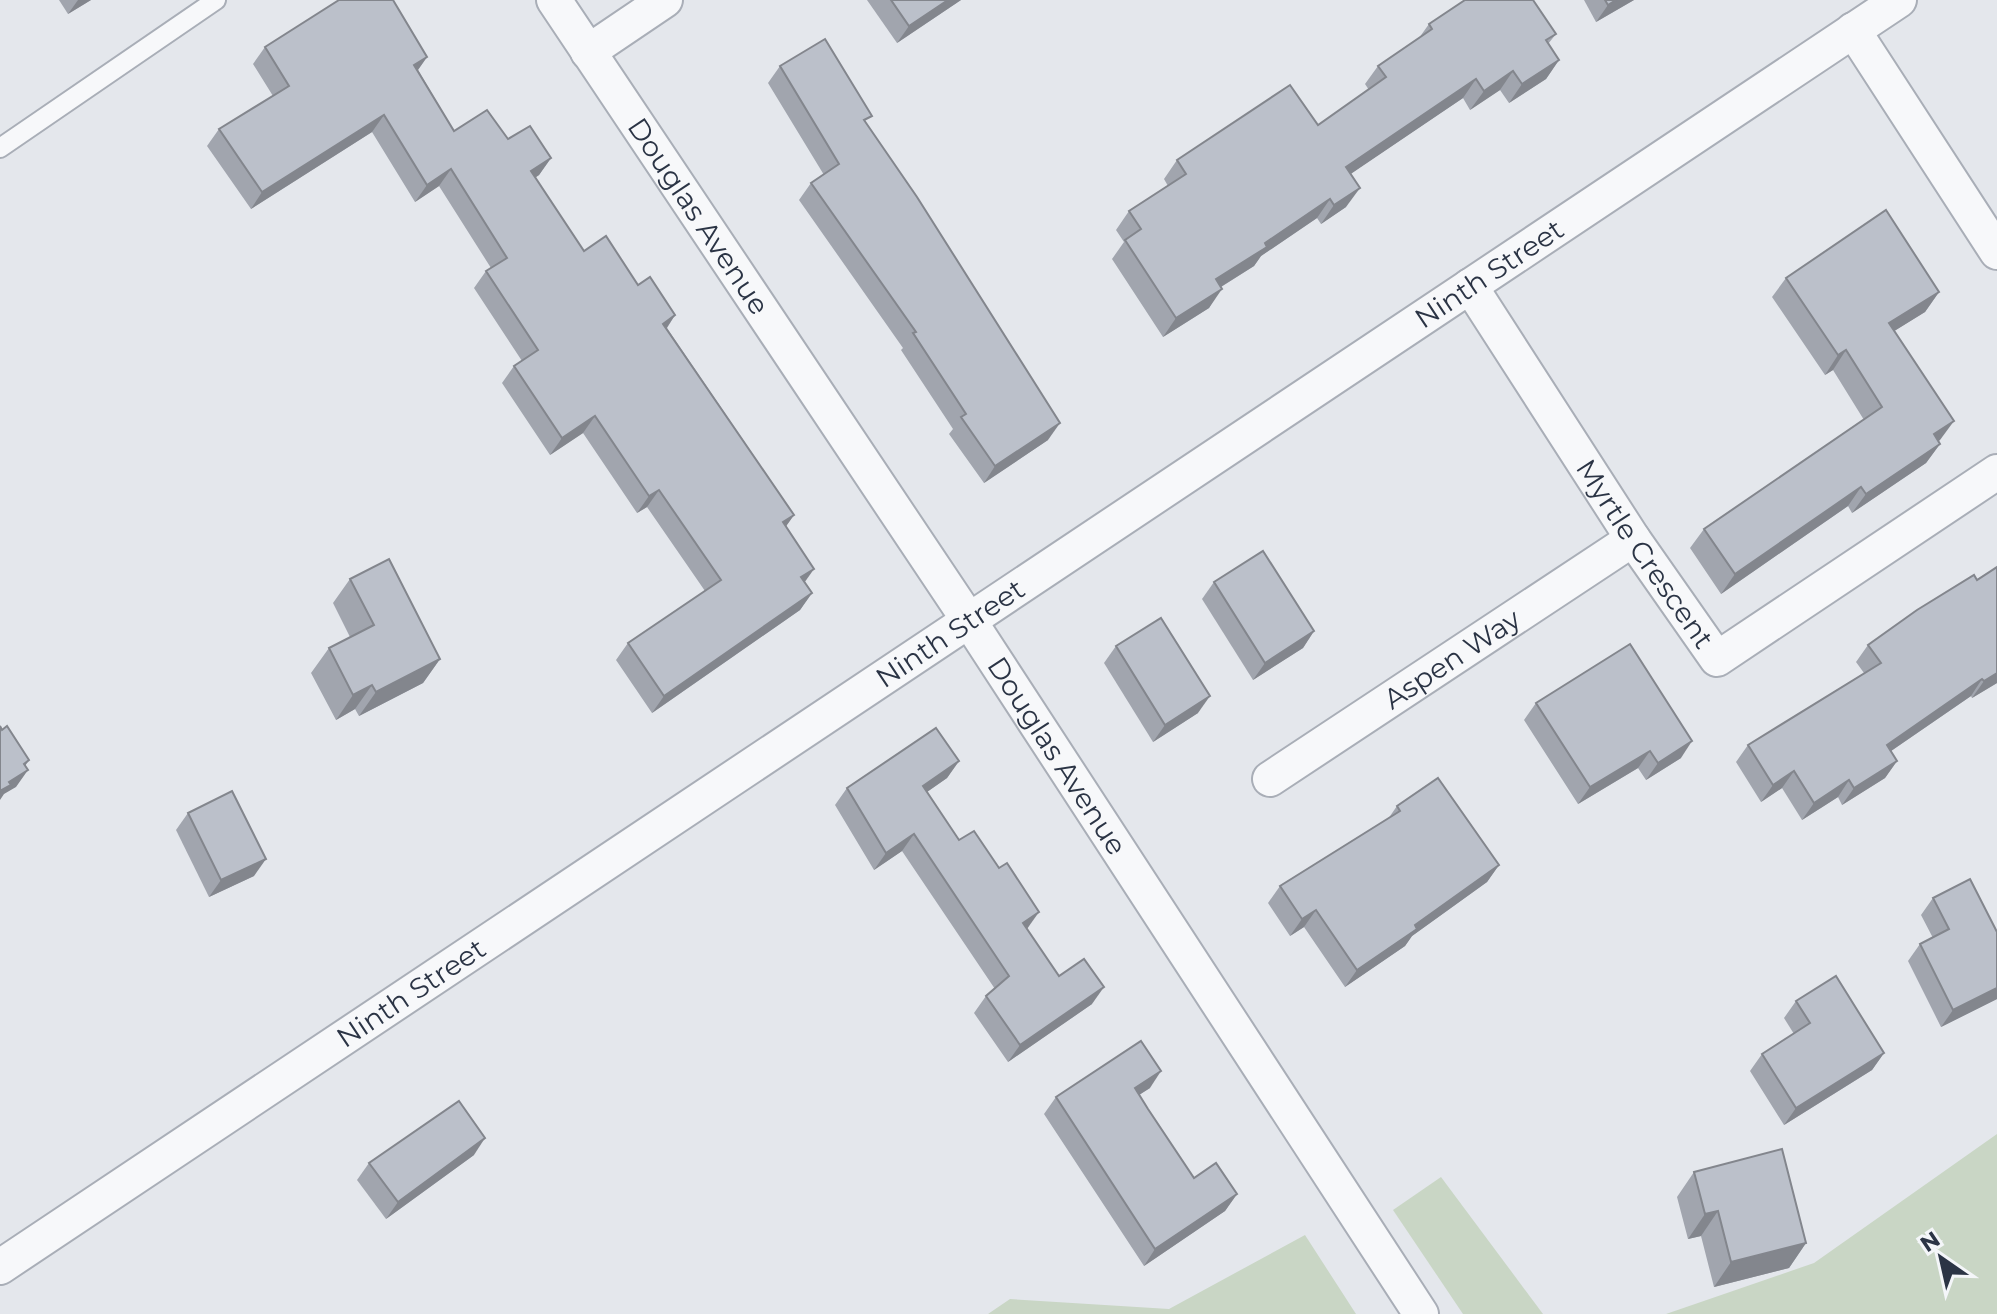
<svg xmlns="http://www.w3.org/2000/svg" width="1997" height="1314" font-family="Montserrat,sans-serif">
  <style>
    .green { fill: #c9d6c5 }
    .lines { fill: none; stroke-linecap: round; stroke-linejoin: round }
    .lane-casing { stroke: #a9aeb7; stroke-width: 22 }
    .street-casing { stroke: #a9aeb7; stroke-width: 38 }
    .lane { stroke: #f7f8fa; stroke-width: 18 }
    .street { stroke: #f7f8fa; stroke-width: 34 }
    .wall { fill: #a1a5ae }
    .shaded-wall { fill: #83868d }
    .building { fill: #bbc0ca; stroke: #83868d; stroke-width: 2 }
    .labels { text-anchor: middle; stroke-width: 6; stroke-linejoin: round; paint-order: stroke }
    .street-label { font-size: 28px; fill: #2b3445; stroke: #f4f6f9 }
  </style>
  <rect width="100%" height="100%" fill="#e4e7ec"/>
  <g class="green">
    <polygon points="1997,1134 1997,1314 1666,1314 1814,1263"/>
    <polygon points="1441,1177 1543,1314 1463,1314 1393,1210"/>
    <polygon points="1305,1235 1356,1314 988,1314 1010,1299 1169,1309"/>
  </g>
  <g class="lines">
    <defs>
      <polyline id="lane" points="0,148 216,0"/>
      <g id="street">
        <path id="s1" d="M554,0L970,622L1421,1314"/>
        <polyline points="1853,30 1997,252"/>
        <polyline points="588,52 665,0"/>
        <path id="s2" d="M1470,286L1633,539L1717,659L1997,472"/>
        <path id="s3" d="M1270,779L1633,539"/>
        <path id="s4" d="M0,1267L1899,0"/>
      </g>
    </defs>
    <use href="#lane" class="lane-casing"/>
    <use href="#street" class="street-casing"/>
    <use href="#lane" class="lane"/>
    <use href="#street" class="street"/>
  </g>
  <g class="wall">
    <polygon points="59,0 91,0 68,14"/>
    <polygon points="867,0 961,0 897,43"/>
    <polygon points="1584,0 1634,0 1596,22"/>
    <polygon points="1429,24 1556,34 1548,44 1559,60 1546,79 1509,103 1500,90 1470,110 1463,98 1350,174 1346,207 1321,224 1317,218 1261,256 1254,266 1221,287 1209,308 1163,337 1112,259 1124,242 1116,230 1129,211 1168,186 1164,179 1177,160 1318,125 1369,90 1365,84 1378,66 1419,38"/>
    <polygon points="265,47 427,57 418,70 454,131 508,139 551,158 539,175 535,178 584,251 638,285 675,315 667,328 794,515 786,526 805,582 812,593 800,610 652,713 616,660 628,643 705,591 647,507 637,513 583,433 550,455 502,383 514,366 522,361 474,288 486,271 491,268 439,186 415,202 372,132 251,209 207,146 219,129 273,96 253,64"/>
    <polygon points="780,66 866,123 1048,440 984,483 949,434 953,429 901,350 903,348 799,200 811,183 824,175 768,83"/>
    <polygon points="1786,278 1939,292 1925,312 1894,331 1940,440 1938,441 1940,444 1926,463 1852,513 1848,506 1721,594 1690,548 1704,529 1864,420 1833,370 1825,375 1772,297"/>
    <polygon points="1997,567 1997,683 1972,698 1971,696 1891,751 1897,761 1885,778 1842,805 1838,797 1802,820 1782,788 1761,802 1736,762 1748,745 1864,673 1856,662 1868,645"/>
    <polygon points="350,579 440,659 423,683 359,716 355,709 336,720 311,673 329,648 350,637 333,603"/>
    <polygon points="1214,582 1314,631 1303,648 1253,680 1202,599"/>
    <polygon points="1116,646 1198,713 1153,742 1104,663"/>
    <polygon points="1536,703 1681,758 1646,780 1638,768 1578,804 1524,720"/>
    <polygon points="959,761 947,778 927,792 959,840 1027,929 1059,976 1092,1004 1008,1062 974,1013 986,996 995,989 902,851 874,870 835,805 847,788"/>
    <polygon points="1397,806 1499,865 1487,882 1412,936 1405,946 1345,987 1304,927 1290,936 1268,903 1280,886 1388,819"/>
    <polygon points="188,813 254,876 209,897 176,830"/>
    <polygon points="1933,898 1997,999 1941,1027 1908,961 1920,944 1933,938 1921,915"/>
    <polygon points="1796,1001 1884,1053 1872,1070 1784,1125 1750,1071 1762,1054 1794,1034 1784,1018"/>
    <polygon points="1150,1088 1139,1095 1194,1178 1237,1194 1225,1211 1144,1266 1044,1114 1056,1097"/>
    <polygon points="474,1155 386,1219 357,1180 369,1163"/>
    <polygon points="1694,1172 1806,1243 1789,1268 1714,1287 1701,1236 1688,1239 1677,1197"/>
  </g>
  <g class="shaded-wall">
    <polygon points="78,0 91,0 68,14"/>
    <polygon points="948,0 961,0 897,43 909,26"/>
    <polygon points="1616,0 1634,0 1596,22 1608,5"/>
    <polygon points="427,57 415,74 414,65"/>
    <polygon points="1559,60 1546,79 1509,103 1522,84"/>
    <polygon points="1513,71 1500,90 1470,110 1484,91"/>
    <polygon points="1476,79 1463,98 1333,186 1346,167"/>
    <polygon points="384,115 372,132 251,209 262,192"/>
    <polygon points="551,158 539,175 519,188 531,171"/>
    <polygon points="451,169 439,186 415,202 427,185"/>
    <polygon points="1360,188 1346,207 1321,224 1334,205"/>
    <polygon points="1330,199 1317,218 1261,256 1254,266 1203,298 1216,279 1265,243"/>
    <polygon points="1222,289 1209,308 1163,337 1176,318"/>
    <polygon points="1939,292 1925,312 1875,343 1889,323"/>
    <polygon points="675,315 664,332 663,324"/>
    <polygon points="1846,350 1833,370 1825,375 1838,355"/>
    <polygon points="595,416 583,433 550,455 562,438"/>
    <polygon points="1954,421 1940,440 1920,453 1934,434"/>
    <polygon points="1060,423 1048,440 984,483 995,466"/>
    <polygon points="1940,444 1926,463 1852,513 1866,494"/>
    <polygon points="1861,487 1848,506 1721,594 1735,574"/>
    <polygon points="659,490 647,507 637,513 649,496"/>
    <polygon points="794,515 782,532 783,522"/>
    <polygon points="814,569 802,586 801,577"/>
    <polygon points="812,593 800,610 652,713 664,696"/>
    <polygon points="1314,631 1303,648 1253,680 1265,663"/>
    <polygon points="440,659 423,683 359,716 376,692"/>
    <polygon points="1997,673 1997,683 1972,698 1984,681"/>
    <polygon points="1982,679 1971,696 1875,762 1887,745"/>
    <polygon points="372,685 355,709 336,720 353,695"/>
    <polygon points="1210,696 1198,713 1153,742 1165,725"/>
    <polygon points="1692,741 1681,758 1646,780 1658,763"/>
    <polygon points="1650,751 1638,768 1578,804 1590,787"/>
    <polygon points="29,760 19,775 28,770 16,787 4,794 0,800 0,791 24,764"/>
    <polygon points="959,761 947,778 911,803 923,786"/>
    <polygon points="1897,761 1885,778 1842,805 1854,788"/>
    <polygon points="1794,771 1782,788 1761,802 1773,785"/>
    <polygon points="1849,780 1838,797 1802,820 1814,803"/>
    <polygon points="914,834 902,851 874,870 886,853"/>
    <polygon points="266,859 254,876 209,897 221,880"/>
    <polygon points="1499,865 1487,882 1412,936 1405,946 1345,987 1357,970 1415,925"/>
    <polygon points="1316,910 1304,927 1290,936 1302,919"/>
    <polygon points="1039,912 1027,929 1023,923"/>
    <polygon points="1104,987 1092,1004 1008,1062 1020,1045"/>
    <polygon points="1997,988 1997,999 1941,1027 1953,1010"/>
    <polygon points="1884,1053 1872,1070 1784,1125 1796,1108"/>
    <polygon points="1161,1071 1150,1088 1123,1105 1135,1088"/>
    <polygon points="485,1138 474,1155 386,1219 398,1202"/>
    <polygon points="1237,1194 1225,1211 1144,1266 1155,1249"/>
    <polygon points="1718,1211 1701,1236 1688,1239 1705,1214"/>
    <polygon points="1806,1243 1789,1268 1714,1287 1731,1262"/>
  </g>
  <g class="building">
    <polygon points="339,0 393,0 427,57 414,65 454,131 487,110 508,139 530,126 551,158 531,171 584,251 606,236 638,285 650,277 675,315 663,324 794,515 783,522 814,569 801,577 812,593 664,696 628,643 721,580 659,490 649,496 595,416 562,438 514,366 538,350 486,271 507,258 451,169 427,185 384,115 262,192 219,129 289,86 265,47"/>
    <polygon points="891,0 948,0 909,26"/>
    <polygon points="1465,0 1533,0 1556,34 1546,40 1559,60 1522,84 1513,71 1484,91 1476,79 1346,167 1360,188 1334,205 1330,199 1265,243 1267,247 1216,279 1222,289 1176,318 1125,240 1141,229 1129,211 1186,174 1177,160 1290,85 1318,125 1386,77 1378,66 1432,29 1429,24"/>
    <polygon points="1605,0 1616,0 1608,5"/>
    <polygon points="825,39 872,116 864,120 917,197 1060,423 995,466 961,417 966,414 913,333 916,332 811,183 839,164 780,66"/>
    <polygon points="1886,210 1939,292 1889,323 1954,421 1934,434 1940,444 1866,494 1861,487 1735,574 1704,529 1882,407 1846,350 1838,355 1786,278"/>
    <polygon points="1263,551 1314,631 1265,663 1214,582"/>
    <polygon points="389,559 440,659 376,692 372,685 353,695 329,648 374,625 350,579"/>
    <polygon points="1997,567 1997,673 1984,681 1982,679 1887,745 1897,761 1854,788 1849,780 1814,803 1794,771 1773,785 1748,745 1881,663 1868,645 1917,610 1974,575 1977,580"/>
    <polygon points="1161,618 1210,696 1165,725 1116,646"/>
    <polygon points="1630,644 1692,741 1658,763 1650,751 1590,787 1536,703"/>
    <polygon points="0,726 2,730 7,726 29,760 24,764 28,770 9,782 11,785 0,791"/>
    <polygon points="936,728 959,761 923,786 959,840 974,831 999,868 1007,863 1039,912 1023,923 1059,976 1084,959 1104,987 1020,1045 986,996 1009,976 914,834 886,853 847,788"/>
    <polygon points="1438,778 1499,865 1415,925 1417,929 1357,970 1316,910 1302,919 1280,886 1400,811 1397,806"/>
    <polygon points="232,791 266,859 221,880 188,813"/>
    <polygon points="1970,879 1997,932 1997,988 1953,1010 1920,944 1949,929 1933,898"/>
    <polygon points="1836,976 1884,1053 1796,1108 1762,1054 1810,1023 1796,1001"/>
    <polygon points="1141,1041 1161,1071 1135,1088 1148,1109 1194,1178 1216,1163 1237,1194 1155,1249 1056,1097"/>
    <polygon points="459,1101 485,1138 398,1202 369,1163"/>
    <polygon points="1782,1149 1806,1243 1731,1262 1718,1211 1705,1214 1694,1172"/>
  </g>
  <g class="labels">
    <g class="street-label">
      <text dy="10" stroke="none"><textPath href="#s1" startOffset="260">Douglas Avenue</textPath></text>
      <text dy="10" stroke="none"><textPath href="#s4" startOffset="1790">Ninth Street</textPath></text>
      <text dy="10" stroke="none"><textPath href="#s2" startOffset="320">Myrtle Crescent</textPath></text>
      <text dy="10" stroke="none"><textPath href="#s4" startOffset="1142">Ninth Street</textPath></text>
      <text dy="10" stroke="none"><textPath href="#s3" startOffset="218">Aspen Way</textPath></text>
      <text dy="10" stroke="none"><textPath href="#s1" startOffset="908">Douglas Avenue</textPath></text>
      <text dy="10" stroke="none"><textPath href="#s4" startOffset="494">Ninth Street</textPath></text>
    </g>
  </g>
  <g transform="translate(1941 1258) rotate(326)" stroke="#f4f6f9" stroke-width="6" paint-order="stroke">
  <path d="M0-6L14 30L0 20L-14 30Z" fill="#2b3445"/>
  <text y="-12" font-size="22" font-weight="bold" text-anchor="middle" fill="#2b3445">N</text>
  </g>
</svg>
